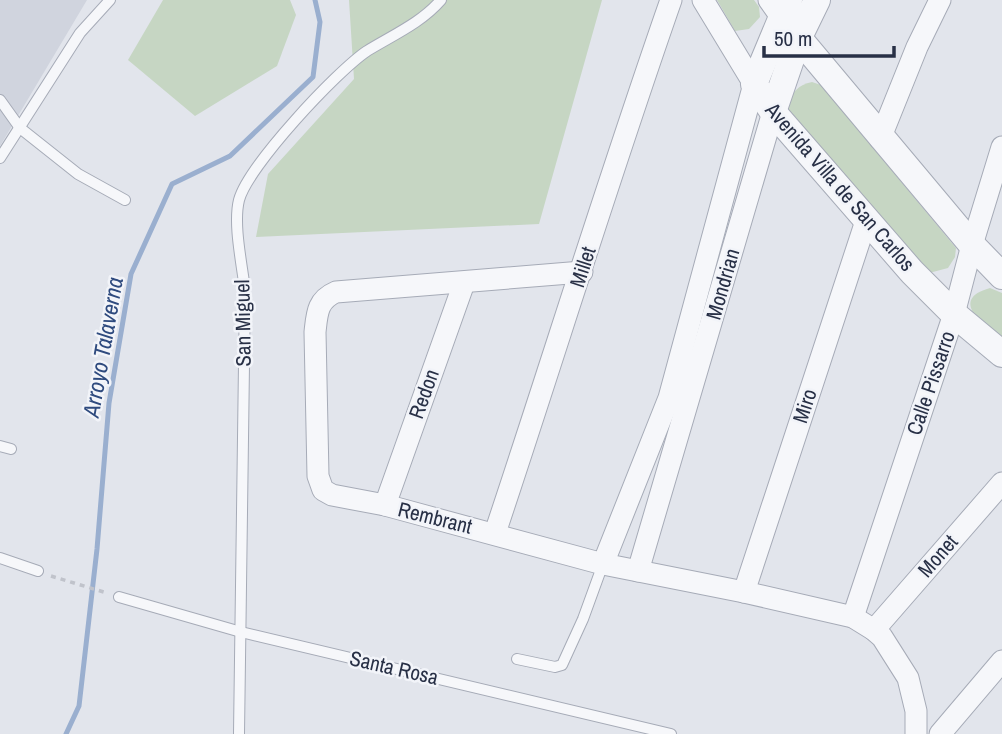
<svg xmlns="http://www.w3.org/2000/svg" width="1002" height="734" font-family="'Archivo Narrow',sans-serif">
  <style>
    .built { fill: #d0d4de }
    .green { fill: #c6d6c3 }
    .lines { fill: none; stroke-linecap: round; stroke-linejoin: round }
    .stream { stroke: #9aafcf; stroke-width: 5 }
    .service-casing { stroke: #a6abb7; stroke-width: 12 }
    .minor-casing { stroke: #a6abb7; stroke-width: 23 }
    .tertiary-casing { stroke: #a6abb7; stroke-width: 28 }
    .path { stroke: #c0c3cb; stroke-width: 3.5; stroke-dasharray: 5 5; stroke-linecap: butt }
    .service { stroke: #f6f7fa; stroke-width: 10 }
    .minor { stroke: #f6f7fa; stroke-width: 21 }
    .tertiary { stroke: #f6f7fa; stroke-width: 26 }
    .labels { text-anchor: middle; stroke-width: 5; stroke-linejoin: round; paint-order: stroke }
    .street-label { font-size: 21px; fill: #283046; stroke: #f2f4f9 }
    .water-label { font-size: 23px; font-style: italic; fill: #2e4a7e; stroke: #f2f4f9 }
  </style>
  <rect width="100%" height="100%" fill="#e2e5ec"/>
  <polygon class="built" points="0,0 87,0 0,146"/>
  <g class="green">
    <polygon points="163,0 290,0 296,15 277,66 195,116 128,60"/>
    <polygon points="349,0 602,0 539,224 256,237 268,174 354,79"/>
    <polygon points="717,0 754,0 759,7 760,17 749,29 735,31"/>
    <path d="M812,82L821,85L956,248L955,257L948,268L929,273L789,117L786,104C793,92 798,85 812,82Z"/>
    <path d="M990,288L1002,293V342C986,326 947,300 990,288Z"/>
  </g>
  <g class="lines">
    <polyline class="stream" points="66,734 79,706 97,549 109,403 131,274 172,184 230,156 313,77 320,22 315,0"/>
    <defs>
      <g id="service">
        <polyline points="0,100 20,128 78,174 125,200"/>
        <polyline points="0,158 80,33 110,0"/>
        <polyline points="0,446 11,449"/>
        <polyline points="0,558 38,571"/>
        <polyline points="119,597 241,632 671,734"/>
        <polyline points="517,659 555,667 562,665 583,619 603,564"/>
        <path d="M239,734L245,290C242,264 233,224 239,200C248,166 337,71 367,51C393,35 421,23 441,0"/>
      </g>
      <g id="minor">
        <polyline points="769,0 781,17"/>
        <polyline points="880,139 917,47 940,0"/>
        <path d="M582,272L336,292C317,300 317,314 315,332L318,476L323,490L332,495L385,505L603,564L744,592L853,617L874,630L882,637L908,678L916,711V734"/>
        <polyline points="385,505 464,283"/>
        <path d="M495,533C554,356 609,177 671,0"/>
        <polyline points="603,564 669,398 754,84 703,0"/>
        <polyline points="638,571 773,112"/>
        <polyline points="744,592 866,221"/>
        <polyline points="853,617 954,314 972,245 1002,147"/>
        <polyline points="874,630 1002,483"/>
        <polyline points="940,734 1002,661"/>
      </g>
      <g id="tertiary">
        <polyline points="789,0 754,84 773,112 912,272 954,314 1002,354"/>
        <polyline points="781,17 972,245 1002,276"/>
        <polyline points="773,112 798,39 817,0"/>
      </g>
    </defs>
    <use href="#service" class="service-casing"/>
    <use href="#minor" class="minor-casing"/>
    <use href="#tertiary" class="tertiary-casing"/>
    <polyline class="path" points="51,576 107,593"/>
    <use href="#service" class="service"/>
    <use href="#minor" class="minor"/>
    <use href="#tertiary" class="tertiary"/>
  </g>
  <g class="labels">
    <g class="street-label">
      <text transform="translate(840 187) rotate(49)" y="7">Avenida Villa de San Carlos</text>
      <text transform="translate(583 267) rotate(-72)" y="7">Millet</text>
      <text transform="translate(723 284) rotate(-74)" y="7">Mondrian</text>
      <text transform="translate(243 323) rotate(-91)" y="7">San Miguel</text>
      <text transform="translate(931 383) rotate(-71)" y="7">Calle Pissarro</text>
      <text transform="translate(424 394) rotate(-70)" y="7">Redon</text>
      <text transform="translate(805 406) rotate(-72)" y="7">Miro</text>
      <text transform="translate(435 518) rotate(14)" y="7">Rembrant</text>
      <text transform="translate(938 556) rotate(-49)" y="7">Monet</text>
      <text transform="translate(394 668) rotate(13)" y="7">Santa Rosa</text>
    </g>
    <g class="water-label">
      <text transform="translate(103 347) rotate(-80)" y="8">Arroyo Talaverna</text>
    </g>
  </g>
  <path d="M764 46v10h130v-10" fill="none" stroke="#283046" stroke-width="3.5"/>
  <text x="774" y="46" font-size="21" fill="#283046" stroke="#f2f4f9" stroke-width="5" paint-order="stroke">50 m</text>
</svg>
